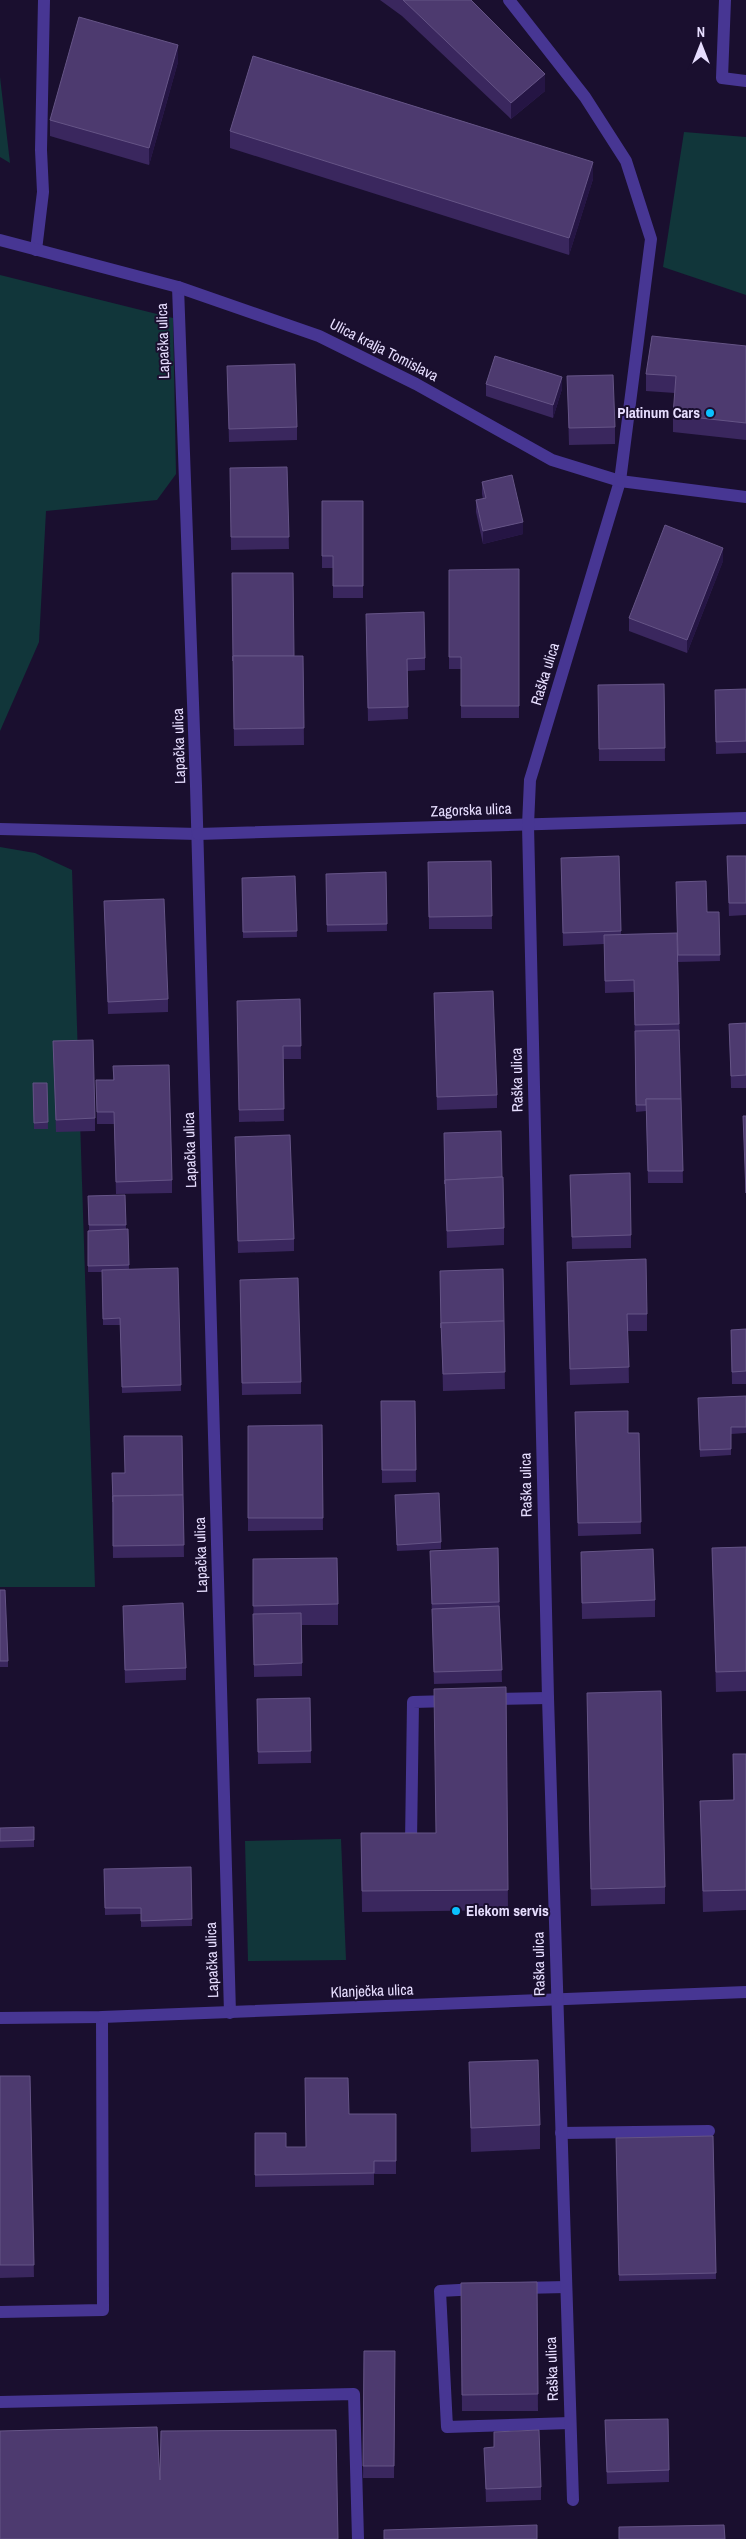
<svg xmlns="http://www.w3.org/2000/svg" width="746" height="2539" font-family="'Archivo Narrow',sans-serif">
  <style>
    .green { fill: #11363a }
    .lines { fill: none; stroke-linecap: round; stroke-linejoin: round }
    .service { stroke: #473693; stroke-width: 12 }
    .minor { stroke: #473693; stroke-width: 12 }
    .tertiary { stroke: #473693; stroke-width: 12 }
    .wall { fill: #3a275e }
    .shaded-wall { fill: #251544 }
    .building { fill: #4d3a6f; stroke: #655486 }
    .poi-dot { fill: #0ac1ff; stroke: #1a0f2f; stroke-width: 2 }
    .labels { text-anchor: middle; stroke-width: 4; stroke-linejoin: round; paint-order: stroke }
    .street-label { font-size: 15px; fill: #e7deff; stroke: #1a0f2f }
    .poi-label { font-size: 15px; font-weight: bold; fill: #e7deff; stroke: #1a0f2f; text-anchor: end }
  </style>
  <rect width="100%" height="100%" fill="#1a0f2f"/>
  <g class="green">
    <polygon points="0,77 10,163 0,157"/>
    <polygon points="684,132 746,137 746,295 663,267"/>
    <polygon points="0,275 173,318 176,474 157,500 46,511 39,642 0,731"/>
    <polygon points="0,847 35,853 72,870 95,1587 0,1587"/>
    <polygon points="341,1839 346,1960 248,1961 245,1841"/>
  </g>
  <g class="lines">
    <g class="service">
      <polyline points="509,0 585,97 626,161 651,239 620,481"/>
      <polyline points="725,0 722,78 746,81"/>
      <polyline points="36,250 43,192 41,150 44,0"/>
      <polyline points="0,829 198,834"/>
      <polyline points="490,1699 548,1698"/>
      <polyline points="411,1843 413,1702 450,1701"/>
      <polyline points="561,2133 709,2131"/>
      <polyline points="521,2288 566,2287"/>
      <polyline points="478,2289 440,2291 447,2427 570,2423"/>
      <polyline points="0,2312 103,2310 102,2017"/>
      <polyline points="0,2402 354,2394 358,2539"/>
    </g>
    <g class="minor">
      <polyline points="178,287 196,786 230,2013"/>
      <polyline points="198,834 746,818"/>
      <polyline points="0,2018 102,2017 746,1992"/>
      <polyline points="573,2500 548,1698 528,825 530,780 534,767 620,481"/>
    </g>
    <polyline class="tertiary" points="0,240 178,287 319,336 416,384 552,460 620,481 746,497"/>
  </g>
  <g class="wall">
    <polygon points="380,0 471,0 545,91 511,119 402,16"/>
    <polygon points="178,62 149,165 50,136 50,120"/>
    <polygon points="230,131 593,179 569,255 230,148"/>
    <polygon points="746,346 746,440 673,432 673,415 675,393 646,391 646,374"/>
    <polygon points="567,376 615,427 615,444 569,445"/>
    <polygon points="227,378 297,427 297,440 229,442"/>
    <polygon points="486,384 562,389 553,418 486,396"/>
    <polygon points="287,467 289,549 231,550 230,468"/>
    <polygon points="482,482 523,534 483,544 476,512 476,500 483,499 482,494"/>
    <polygon points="322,501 363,501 363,598 333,598 333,568 322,568"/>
    <polygon points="723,561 687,653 629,631 629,618"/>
    <polygon points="519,569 519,718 461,718 461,669 449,669 449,570"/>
    <polygon points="232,573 294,656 303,656 304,745 234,746"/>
    <polygon points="366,626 425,658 425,670 407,671 408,719 368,721"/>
    <polygon points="664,684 665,761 599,761 598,685"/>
    <polygon points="746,689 746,753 716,754 715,702"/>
    <polygon points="619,856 621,934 677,933 707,912 719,912 720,961 678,962 683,1183 648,1183 646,1111 636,1112 634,992 605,993 604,944 563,946 561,858"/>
    <polygon points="727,856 746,856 746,915 729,916"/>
    <polygon points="491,861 492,929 429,929 428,862"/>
    <polygon points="386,872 387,931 327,932 326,874"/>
    <polygon points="295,876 297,937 243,938 242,878"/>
    <polygon points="104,901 168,999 168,1012 108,1014"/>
    <polygon points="434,993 497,1095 497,1108 437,1110"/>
    <polygon points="300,999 301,1059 283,1059 284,1121 239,1122 237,1001"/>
    <polygon points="746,1023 746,1088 731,1088 729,1024"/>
    <polygon points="53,1041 95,1118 95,1131 56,1132"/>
    <polygon points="113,1066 172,1180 172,1193 116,1194 114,1124 97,1124 96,1080 113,1080"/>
    <polygon points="33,1083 47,1083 48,1129 34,1129"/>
    <polygon points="444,1133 504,1228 504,1245 447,1248"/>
    <polygon points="235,1137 294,1239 294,1251 238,1253"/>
    <polygon points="570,1175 631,1235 631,1248 572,1249"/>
    <polygon points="125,1195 126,1229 128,1229 129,1269 178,1268 181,1391 122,1393 120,1325 103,1325 102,1272 88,1272 88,1231 89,1230 88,1196"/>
    <polygon points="567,1262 647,1314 647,1331 628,1331 629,1383 570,1385"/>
    <polygon points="440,1271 504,1321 505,1389 443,1391"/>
    <polygon points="240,1292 301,1382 301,1394 242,1395"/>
    <polygon points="746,1329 746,1384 732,1384 731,1330"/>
    <polygon points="746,1396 746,1433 731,1434 731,1455 700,1457 698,1398"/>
    <polygon points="381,1401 415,1401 416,1482 382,1483"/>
    <polygon points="575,1412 628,1433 639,1433 641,1534 578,1536"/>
    <polygon points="322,1425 323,1530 248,1531 248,1426"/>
    <polygon points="182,1436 184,1557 113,1558 112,1473 124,1473"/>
    <polygon points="395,1501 441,1542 441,1549 397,1551"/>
    <polygon points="746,1547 746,1691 716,1692 712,1548"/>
    <polygon points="498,1548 502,1682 434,1684 430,1551"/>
    <polygon points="581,1552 655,1600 655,1617 582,1619"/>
    <polygon points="253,1559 338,1604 338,1625 302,1625 302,1676 254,1677"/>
    <polygon points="0,1590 8,1661 8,1667 0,1667"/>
    <polygon points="123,1606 186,1668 186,1680 125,1683"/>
    <polygon points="506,1687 508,1910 362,1912 361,1833 436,1833"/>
    <polygon points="587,1693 665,1887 665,1904 591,1906"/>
    <polygon points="310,1698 311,1763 258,1764 257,1699"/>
    <polygon points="733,1754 746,1754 746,1910 703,1912 700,1801 733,1800"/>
    <polygon points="34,1827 34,1847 0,1848 0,1828"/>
    <polygon points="191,1867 192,1926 141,1927 141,1914 105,1915 104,1869"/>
    <polygon points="469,2062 540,2125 540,2149 471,2152"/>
    <polygon points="0,2076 30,2076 34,2277 0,2278"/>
    <polygon points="349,2114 396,2114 396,2174 374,2174 374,2185 255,2187 255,2133 286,2147 306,2147"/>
    <polygon points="713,2136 716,2279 619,2281 616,2138"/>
    <polygon points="537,2282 538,2411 462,2411 461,2283"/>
    <polygon points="364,2351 395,2351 394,2478 363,2478"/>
    <polygon points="605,2432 669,2470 669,2482 607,2484"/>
    <polygon points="494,2447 541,2487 541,2500 486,2502 484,2448"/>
  </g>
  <g class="shaded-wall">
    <polygon points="178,45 178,62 149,165 149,148"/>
    <polygon points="545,74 545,91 511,119 511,103"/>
    <polygon points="593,162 593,179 569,255 569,238"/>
    <polygon points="562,377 562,389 553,418 553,405"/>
    <polygon points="523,522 523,534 483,544 483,531"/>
    <polygon points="723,548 723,561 687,653 687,640"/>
  </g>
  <g class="building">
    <polygon points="403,0 471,0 545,74 511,103"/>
    <polygon points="79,17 178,45 149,148 50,120"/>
    <polygon points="253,56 593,162 569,238 230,131"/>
    <polygon points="652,336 746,346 746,423 673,415 676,376 646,374"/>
    <polygon points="495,356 562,377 553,405 486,384"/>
    <polygon points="295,364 297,427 229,429 227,366"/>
    <polygon points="613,375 615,427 569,428 567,376"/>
    <polygon points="287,467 289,537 231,537 230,468"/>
    <polygon points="512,475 523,522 483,531 476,500 486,498 482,482"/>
    <polygon points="322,501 363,501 363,586 333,586 333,556 322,556"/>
    <polygon points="665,525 723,548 687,640 629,618"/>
    <polygon points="519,569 519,706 461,706 461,657 449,657 449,570"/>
    <polygon points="232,573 293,573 294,656 233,656 233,661"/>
    <polygon points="424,612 425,658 407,659 408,707 368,708 366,614"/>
    <polygon points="233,656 303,656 304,728 234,729"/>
    <polygon points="664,684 665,748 599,749 598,685"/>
    <polygon points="746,689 746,741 716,742 715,690"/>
    <polygon points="619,856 621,931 563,933 561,858"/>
    <polygon points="727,856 746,856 746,903 729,903"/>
    <polygon points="491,861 492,916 429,917 428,862"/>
    <polygon points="386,872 387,924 327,925 326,874"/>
    <polygon points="295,876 297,931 243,932 242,878"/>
    <polygon points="706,881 707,912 719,912 720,955 678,955 676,882"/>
    <polygon points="164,899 168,999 108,1002 104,901"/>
    <polygon points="677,933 679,1024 635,1025 634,980 605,981 604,935"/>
    <polygon points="493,991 497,1095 437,1097 434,993"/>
    <polygon points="300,999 301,1046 283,1046 284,1109 239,1110 237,1001"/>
    <polygon points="746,1023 746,1075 731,1076 729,1024"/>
    <polygon points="679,1030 681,1099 646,1099 646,1105 636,1105 635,1031"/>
    <polygon points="93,1040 95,1118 56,1120 53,1041"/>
    <polygon points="169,1065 172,1180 116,1182 114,1112 97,1112 96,1080 114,1080 113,1066"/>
    <polygon points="33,1083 47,1083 48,1122 34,1123"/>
    <polygon points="646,1099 681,1099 683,1171 648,1171"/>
    <polygon points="743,1116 746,1116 746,1193"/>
    <polygon points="501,1131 502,1177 445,1180 445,1184 444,1133"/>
    <polygon points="290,1135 294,1239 238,1241 235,1137"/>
    <polygon points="630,1173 631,1235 572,1237 570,1175"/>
    <polygon points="503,1177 504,1228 447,1231 445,1180"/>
    <polygon points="125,1195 126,1225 89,1225 88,1196"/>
    <polygon points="128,1229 129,1265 88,1266 88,1231"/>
    <polygon points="646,1259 647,1314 627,1314 629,1367 570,1369 567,1262"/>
    <polygon points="178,1268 181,1385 122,1387 120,1318 103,1319 102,1270"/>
    <polygon points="503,1269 504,1321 441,1323 441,1328 440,1271"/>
    <polygon points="298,1278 301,1382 242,1383 240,1280"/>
    <polygon points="504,1321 505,1372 443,1374 441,1323"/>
    <polygon points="746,1329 746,1371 732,1372 731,1330"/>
    <polygon points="746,1396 746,1427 731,1427 731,1449 700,1450 698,1398"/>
    <polygon points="381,1401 415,1401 416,1470 382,1470"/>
    <polygon points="628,1411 628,1433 639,1433 641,1522 578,1523 575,1412"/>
    <polygon points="322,1425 323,1518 248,1518 248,1426"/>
    <polygon points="124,1436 182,1436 183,1495 113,1496 113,1502 112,1473 125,1473"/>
    <polygon points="439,1493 441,1542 397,1545 395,1495"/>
    <polygon points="183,1495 184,1545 113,1546 113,1496"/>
    <polygon points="746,1547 746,1671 716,1672 712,1548"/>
    <polygon points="498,1548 499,1602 432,1604 430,1551"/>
    <polygon points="653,1549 655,1600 582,1603 581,1552"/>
    <polygon points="337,1558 338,1604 253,1606 253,1559"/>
    <polygon points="0,1590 5,1590 8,1661 0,1661"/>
    <polygon points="183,1603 186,1668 125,1670 123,1606"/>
    <polygon points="499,1606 502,1670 434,1672 432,1609"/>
    <polygon points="301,1613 302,1663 254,1665 253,1614"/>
    <polygon points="506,1687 508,1890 362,1891 361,1833 436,1833 434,1689"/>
    <polygon points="661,1691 665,1887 591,1889 587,1693"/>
    <polygon points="310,1698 311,1751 258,1752 257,1699"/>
    <polygon points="733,1754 746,1754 746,1890 703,1891 700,1801 734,1800"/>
    <polygon points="34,1827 34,1840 0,1841 0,1828"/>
    <polygon points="191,1867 192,1919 141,1921 141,1908 105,1908 104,1869"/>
    <polygon points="538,2060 540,2125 471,2128 469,2062"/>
    <polygon points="0,2076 30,2076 34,2265 0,2265"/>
    <polygon points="305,2078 348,2078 349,2114 396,2114 396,2161 374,2161 374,2173 255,2175 255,2133 286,2133 286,2147 306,2147"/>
    <polygon points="713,2136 716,2273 619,2275 616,2138"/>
    <polygon points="537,2282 538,2394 462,2395 461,2283"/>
    <polygon points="364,2351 395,2351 394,2466 363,2466"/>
    <polygon points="668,2419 669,2470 607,2472 605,2420"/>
    <polygon points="157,2427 160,2480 161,2431 336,2430 338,2539 0,2539 0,2431"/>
    <polygon points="539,2430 541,2487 486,2489 484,2448 494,2447 494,2432"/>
    <polygon points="537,2525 537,2539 384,2539 384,2530"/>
    <polygon points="724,2525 725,2539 619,2539 619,2527"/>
  </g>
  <g class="poi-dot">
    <circle cx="710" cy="413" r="5"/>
    <circle cx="456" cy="1911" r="5"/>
  </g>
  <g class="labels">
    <g class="street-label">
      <text transform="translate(163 341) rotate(-92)" y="5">Lapačka ulica</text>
      <text transform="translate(384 350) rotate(27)" y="5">Ulica kralja Tomislava</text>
      <text transform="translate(545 674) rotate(-73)" y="5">Raška ulica</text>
      <text transform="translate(179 746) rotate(-92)" y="5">Lapačka ulica</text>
      <text transform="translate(471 810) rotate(-2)" y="5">Zagorska ulica</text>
      <text transform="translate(517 1080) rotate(-91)" y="5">Raška ulica</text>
      <text transform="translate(190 1150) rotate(-92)" y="5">Lapačka ulica</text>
      <text transform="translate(526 1485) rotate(-91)" y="5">Raška ulica</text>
      <text transform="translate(201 1555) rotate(-92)" y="5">Lapačka ulica</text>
      <text transform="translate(212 1960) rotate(-92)" y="5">Lapačka ulica</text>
      <text transform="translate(539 1964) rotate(-91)" y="5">Raška ulica</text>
      <text transform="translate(372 1991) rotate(-2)" y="5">Klanječka ulica</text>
      <text transform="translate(552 2369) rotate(-92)" y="5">Raška ulica</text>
    </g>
    <g class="poi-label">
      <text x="700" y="418">Platinum Cars</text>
      <text x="466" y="1916" text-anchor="start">Elekom servis</text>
    </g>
  </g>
  <g transform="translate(701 45)" stroke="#1a0f2f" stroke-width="4" paint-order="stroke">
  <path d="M0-4L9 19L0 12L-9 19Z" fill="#e7deff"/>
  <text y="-8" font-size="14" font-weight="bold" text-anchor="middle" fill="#e7deff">N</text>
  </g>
</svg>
